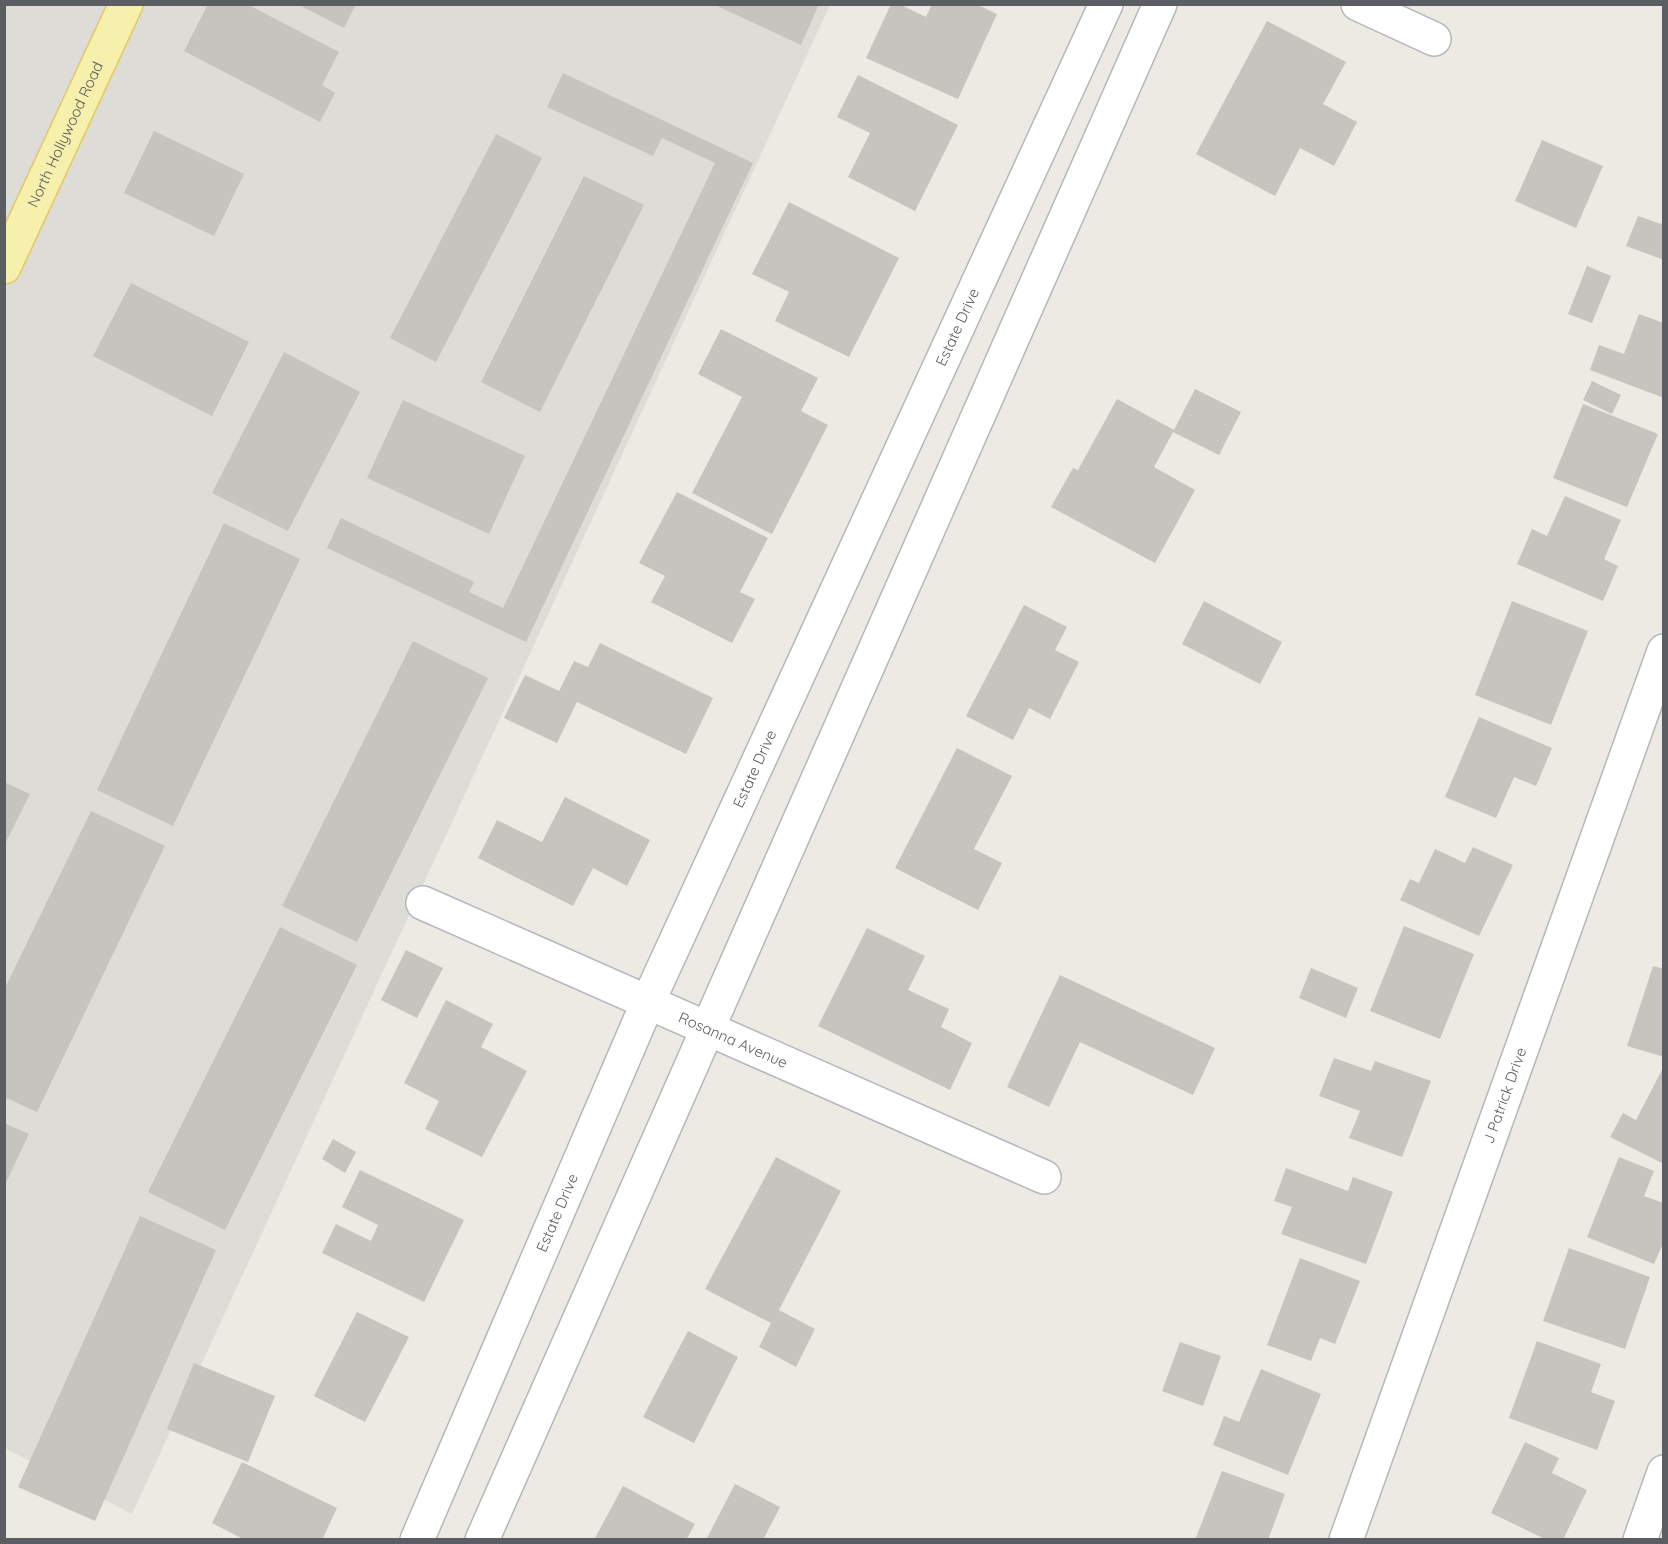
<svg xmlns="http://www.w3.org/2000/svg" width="1668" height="1544" font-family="Quicksand,sans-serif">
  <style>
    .industrial { fill: #dddcd6 }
    .building { fill: #c7c4bf }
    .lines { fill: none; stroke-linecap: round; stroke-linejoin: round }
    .minor-casing { stroke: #b4b7bb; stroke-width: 36 }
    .major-casing { stroke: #e3c864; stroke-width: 36 }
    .minor { stroke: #fff; stroke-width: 33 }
    .major { stroke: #f7efac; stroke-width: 33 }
    .labels { text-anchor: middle; stroke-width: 6; stroke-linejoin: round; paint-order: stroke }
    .street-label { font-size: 15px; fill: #5a5d61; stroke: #fff }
  </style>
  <rect width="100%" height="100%" fill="#eceae2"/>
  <polygon class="industrial" points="4,5 830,5 132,1514 5,1448"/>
  <g class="building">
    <polygon points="208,4 247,4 339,52 322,85 335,93 320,122 184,51"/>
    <polygon points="297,4 356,4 344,28"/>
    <polygon points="713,4 819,4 801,45"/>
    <polygon points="891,4 899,4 926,17 932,4 976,4 997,14 958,99 866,58"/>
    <polygon points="1267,21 1346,62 1323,104 1357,122 1334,166 1300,148 1275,196 1196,154"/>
    <polygon points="563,73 753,163 526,642 327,548 341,518 474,582 469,592 503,608 715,163 662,138 653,156 547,107"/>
    <polygon points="858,75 958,125 915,211 848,177 870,133 837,117"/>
    <polygon points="154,131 244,174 214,236 124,193"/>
    <polygon points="496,134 542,158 436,362 390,338"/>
    <polygon points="1542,140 1603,166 1576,228 1515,201"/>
    <polygon points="584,176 644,205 540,412 481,382"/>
    <polygon points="789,202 899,258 849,357 775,321 789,292 752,274"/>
    <polygon points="1638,216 1661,224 1664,219 1664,260 1626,246"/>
    <polygon points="1587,266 1611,276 1592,323 1568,314"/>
    <polygon points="131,283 249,342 212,416 93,356"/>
    <polygon points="1639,314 1664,323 1664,398 1590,370 1599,345 1624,354"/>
    <polygon points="721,329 818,378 801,411 828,425 772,534 692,493 742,397 698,374"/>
    <polygon points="284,352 360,392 288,531 212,493"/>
    <polygon points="1592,381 1621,395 1612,414 1583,400"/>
    <polygon points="1195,389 1241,412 1219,455 1173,432 1154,467 1195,490 1155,563 1051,507 1073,468 1078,470 1117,399 1174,430"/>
    <polygon points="403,400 525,456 489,534 367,478"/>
    <polygon points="1583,404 1658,434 1627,507 1553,478"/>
    <polygon points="677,492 768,538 740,592 755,599 732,643 651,602 665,576 639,563"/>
    <polygon points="1565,496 1621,520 1604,559 1618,566 1603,601 1517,564 1532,529 1547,536"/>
    <polygon points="224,523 300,559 173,826 97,790"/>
    <polygon points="1204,601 1282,642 1260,684 1182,644"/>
    <polygon points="1512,601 1588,631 1551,725 1475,695"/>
    <polygon points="1024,605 1067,627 1055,650 1079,662 1050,719 1029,708 1013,740 966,716"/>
    <polygon points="413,641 488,678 357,942 282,906"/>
    <polygon points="600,643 713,698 686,754 577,702 557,743 504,718 525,675 559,691 574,661 588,667"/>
    <polygon points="1479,717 1552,748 1536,786 1514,777 1496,818 1445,797"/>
    <polygon points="957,748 1012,776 974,849 1002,863 978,910 895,868"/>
    <polygon points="4,782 30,794 4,846"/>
    <polygon points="565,797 650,840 627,886 593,868 573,906 478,858 497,820 542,842"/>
    <polygon points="91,811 165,846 37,1112 4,1097 4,990"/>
    <polygon points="1473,847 1513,865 1479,936 1400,900 1410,879 1419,883 1435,849 1465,863"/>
    <polygon points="1404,926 1474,954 1440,1039 1370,1011"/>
    <polygon points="280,927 357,965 225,1230 148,1192"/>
    <polygon points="867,928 925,956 908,990 949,1009 941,1027 972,1043 950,1090 818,1026"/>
    <polygon points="406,950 443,968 417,1018 381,1000"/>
    <polygon points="1653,966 1664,969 1664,1057 1627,1046"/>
    <polygon points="1311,968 1358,988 1346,1018 1299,998"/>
    <polygon points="1060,975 1215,1048 1193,1095 1080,1042 1049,1107 1007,1087"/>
    <polygon points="446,1000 493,1024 481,1047 527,1071 482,1157 425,1129 439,1101 404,1083"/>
    <polygon points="1334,1058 1371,1071 1375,1061 1431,1081 1402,1157 1349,1138 1360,1111 1319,1096"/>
    <polygon points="1664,1066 1664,1164 1610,1137 1623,1113 1636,1120"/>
    <polygon points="4,1123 29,1134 4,1187"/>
    <polygon points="333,1139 356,1152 345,1173 322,1159"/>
    <polygon points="776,1157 841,1191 779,1310 815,1329 796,1367 759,1347 771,1323 705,1289"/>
    <polygon points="1619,1157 1654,1171 1644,1196 1664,1203 1664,1241 1654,1264 1587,1237"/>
    <polygon points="1286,1168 1348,1191 1353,1177 1393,1192 1366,1264 1281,1234 1292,1207 1274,1201"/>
    <polygon points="360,1170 464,1220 424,1302 322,1253 336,1224 371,1241 378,1225 342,1207"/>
    <polygon points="140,1216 216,1250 95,1521 18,1487"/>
    <polygon points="1569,1248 1650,1277 1625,1349 1543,1321"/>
    <polygon points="1300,1258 1360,1281 1335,1344 1320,1338 1311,1361 1267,1345"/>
    <polygon points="357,1312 409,1337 365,1422 314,1396"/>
    <polygon points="688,1331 738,1357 694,1443 643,1417"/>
    <polygon points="1537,1341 1601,1364 1591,1392 1615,1401 1597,1450 1509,1418"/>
    <polygon points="1180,1342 1221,1356 1203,1406 1162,1391"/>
    <polygon points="194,1363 275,1396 248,1462 167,1429"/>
    <polygon points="1261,1369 1321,1394 1288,1475 1213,1445 1224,1416 1239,1422"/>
    <polygon points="1525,1442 1559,1458 1552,1473 1587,1490 1563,1540 1547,1540 1491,1513"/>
    <polygon points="242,1462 337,1508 322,1540 245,1540 212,1523"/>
    <polygon points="1222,1471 1285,1494 1268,1540 1195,1540"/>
    <polygon points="735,1484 780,1507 763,1540 706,1540"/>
    <polygon points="623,1486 695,1524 686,1540 594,1540"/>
  </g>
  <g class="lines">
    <defs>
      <g id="minor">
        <polyline points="1358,4 1434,39"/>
        <path id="s1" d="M423,903C629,996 837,1085 1044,1177"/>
        <path id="s2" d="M417,1540L647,1004L1106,4"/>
        <polyline points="482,1540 1160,4"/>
        <path id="s3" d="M1346,1540L1664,651"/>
        <polyline points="1640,1540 1664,1472"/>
      </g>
      <g id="major">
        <path id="s4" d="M4,267L126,4"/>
      </g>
    </defs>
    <use href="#minor" class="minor-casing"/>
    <use href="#major" class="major-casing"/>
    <use href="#minor" class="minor"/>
    <use href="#major" class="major"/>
  </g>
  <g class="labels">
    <g class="street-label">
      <text dy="5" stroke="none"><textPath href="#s4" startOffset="146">North Hollywood Road</textPath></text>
      <text dy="5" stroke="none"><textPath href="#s2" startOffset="1328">Estate Drive</textPath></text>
      <text dy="5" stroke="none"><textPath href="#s2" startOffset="842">Estate Drive</textPath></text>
      <text dy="5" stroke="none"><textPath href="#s1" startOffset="339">Rosanna Avenue</textPath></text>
      <text dy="5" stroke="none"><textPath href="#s3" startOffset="472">J Patrick Drive</textPath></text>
      <text dy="5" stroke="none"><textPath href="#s2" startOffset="356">Estate Drive</textPath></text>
    </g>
  </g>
  <rect width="1668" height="1544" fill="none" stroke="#5a5d61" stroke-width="12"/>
</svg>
